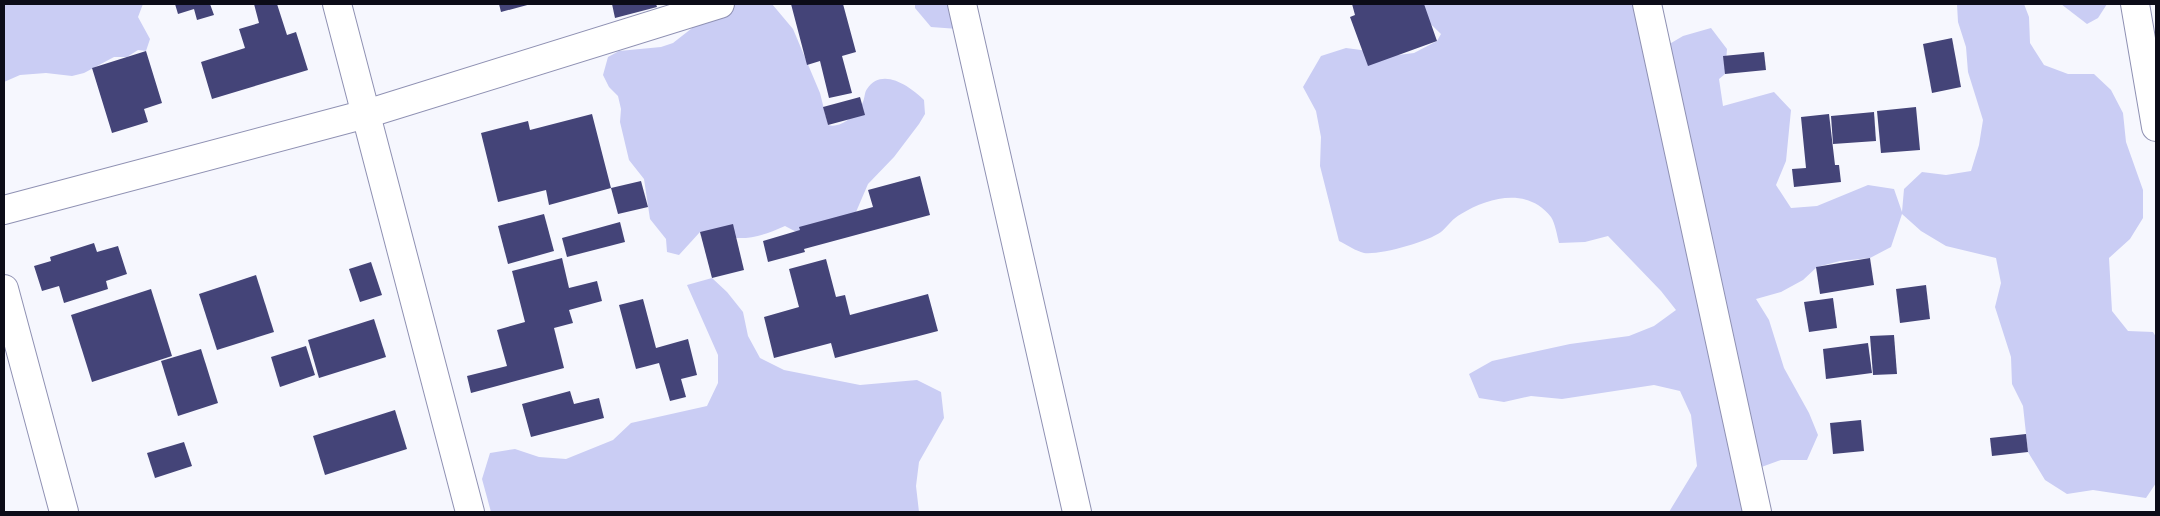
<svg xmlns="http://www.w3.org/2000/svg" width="2160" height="516" font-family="Overpass,sans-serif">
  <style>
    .green { fill: #cacdf4 }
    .building { fill: #444478 }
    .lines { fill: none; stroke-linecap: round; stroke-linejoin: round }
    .minor-casing { stroke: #8f91b3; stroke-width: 30 }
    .minor { stroke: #fff; stroke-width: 28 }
  </style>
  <rect width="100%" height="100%" fill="#f6f7fe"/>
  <g class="green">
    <polygon points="4,4 143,4 138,17 150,39 146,51 138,50 127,57 114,57 84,73 72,76 46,73 20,75 4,82"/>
    <path d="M726,4H772L793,29L820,93L828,125C841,129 857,114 862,104C865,99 864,93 867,89C882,66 911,87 924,100L925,114L919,124L894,157L868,184L853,219L808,238L785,226C749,242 738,240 700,232L679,255L667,252L666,239L650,219L644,179L629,160L620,122L621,109L618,96L609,87L603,75L608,57L619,51L661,47L673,43L705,18Z"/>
    <polygon points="915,4 971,4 958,29 931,27 915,8"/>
    <path d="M1410,4H1652L1661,49L1683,36L1711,28L1727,49L1725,74L1719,79L1723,106L1774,92L1791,110L1786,161L1776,185L1791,208L1817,206L1868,185L1894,189L1902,212L1904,189L1922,172L1946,175L1971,171L1979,145L1983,120L1968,72L1966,47L1958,22L1957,4H2024L2029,17L2030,43L2044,65L2068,74H2094L2111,90L2123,113L2126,142L2143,190V218L2130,239L2109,258L2112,311L2128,331L2153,332L2156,337V483L2146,498L2093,490L2067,494L2045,480L2028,452L2023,406L2012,384L2011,357L1995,307L2001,283L1996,258L1946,246L1921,231L1902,214L1891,247L1870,258L1840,261L1817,267L1803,280L1781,292L1756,299L1769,320L1784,368L1809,413L1818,435L1807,460H1781L1756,469L1760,512H1669L1697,466L1691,415L1680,391L1654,385L1562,399L1531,396L1504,402L1479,398L1469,374L1492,361L1570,344L1629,336L1654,326L1676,310L1661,291L1608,236L1585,242L1559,243C1557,235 1555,223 1551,217C1528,187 1489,197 1461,214C1453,218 1448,226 1441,232C1427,242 1381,255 1364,253C1356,251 1347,245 1339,241L1320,166L1321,137L1316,111L1303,87L1321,56L1346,48L1398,55L1414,53L1437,41L1441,34Z"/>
    <polygon points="2061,4 2107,4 2098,18 2087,24"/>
    <polygon points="712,278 727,292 743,312 748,336 760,358 784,370 860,385 917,380 941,392 944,418 919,462 916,486 919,512 491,512 482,479 490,453 515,449 539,457 566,459 613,440 631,423 707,406 718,383 718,355 687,285"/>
  </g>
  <g class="building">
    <polygon points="175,4 210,4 214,15 197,20 194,9 178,14"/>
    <polygon points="254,4 277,4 287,35 296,32 308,70 212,99 201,62 245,48 239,29 259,23"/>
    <polygon points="499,4 531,4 501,12"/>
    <polygon points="612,4 656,4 657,7 615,18"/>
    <polygon points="791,4 843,4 856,52 842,56 852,93 829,98 820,61 807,65"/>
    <polygon points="1352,4 1424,4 1437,41 1368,66 1350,17 1355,15"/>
    <polygon points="1952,38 1961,87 1932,93 1923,44"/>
    <polygon points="146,51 162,103 144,109 148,122 112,133 92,68"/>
    <polygon points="1764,52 1766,70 1725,74 1723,56"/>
    <polygon points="860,97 865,115 828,125 823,107"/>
    <polygon points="1916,107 1920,150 1881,153 1877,111"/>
    <polygon points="1874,112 1876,141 1833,144 1831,116"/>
    <polygon points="592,114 611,188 549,205 546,190 498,202 481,133 528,121 530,130"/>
    <polygon points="1829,114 1835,165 1839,165 1841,182 1794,187 1792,169 1806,168 1801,117"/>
    <polygon points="920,176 930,215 804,249 805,252 768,262 763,241 800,230 799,227 873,207 868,190"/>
    <polygon points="641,181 648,207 618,214 611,188"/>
    <polygon points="544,214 554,251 508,264 498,226"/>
    <polygon points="620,222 625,242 567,257 562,238"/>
    <polygon points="733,224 744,270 712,278 700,232"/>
    <polygon points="94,243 97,252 118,246 127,274 106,281 108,289 64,303 59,286 42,291 34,266 51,261 50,257"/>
    <polygon points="562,258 569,288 597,281 602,301 569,310 573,323 554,328 564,368 471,393 467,376 507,366 497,330 525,322 512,271"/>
    <polygon points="1870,258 1874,285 1820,294 1816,267"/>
    <polygon points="826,259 836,297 845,295 850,315 928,294 938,331 835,358 831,343 774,358 764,317 799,307 789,269"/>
    <polygon points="371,262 382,295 360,302 349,269"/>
    <polygon points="256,275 274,332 217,350 199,294"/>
    <polygon points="1926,285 1930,319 1900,323 1896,289"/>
    <polygon points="151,289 172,356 92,382 71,315"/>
    <polygon points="1833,298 1837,328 1809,332 1804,302"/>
    <polygon points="643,299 656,348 688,339 697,375 681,379 686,397 670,401 659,363 636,369 619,305"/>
    <polygon points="374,319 386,357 319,378 308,340"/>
    <polygon points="1894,335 1897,374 1873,375 1870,336"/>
    <polygon points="1868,343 1872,373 1826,379 1823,349"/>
    <polygon points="306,346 315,375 280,387 271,357"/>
    <polygon points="201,349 218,403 178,416 161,361"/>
    <polygon points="570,391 574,404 599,398 604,418 531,437 522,404"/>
    <polygon points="395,410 407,449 325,475 313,436"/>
    <polygon points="1861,420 1864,451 1833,454 1830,423"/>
    <polygon points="2026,434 2028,452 1992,456 1990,438"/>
    <polygon points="184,442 192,466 155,478 147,453"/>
  </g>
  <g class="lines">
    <defs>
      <g id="minor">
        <polyline points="337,4 470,512"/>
        <polyline points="962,4 1077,512"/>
        <polyline points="1647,4 1757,512"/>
        <polyline points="2135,4 2156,127"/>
        <polyline points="4,210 366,114 720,4"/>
        <polyline points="4,289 64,512"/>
      </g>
    </defs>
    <use href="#minor" class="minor-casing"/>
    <use href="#minor" class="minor"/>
  </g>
  <rect width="2160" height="516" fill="none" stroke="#0c0c18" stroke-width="10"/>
</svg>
